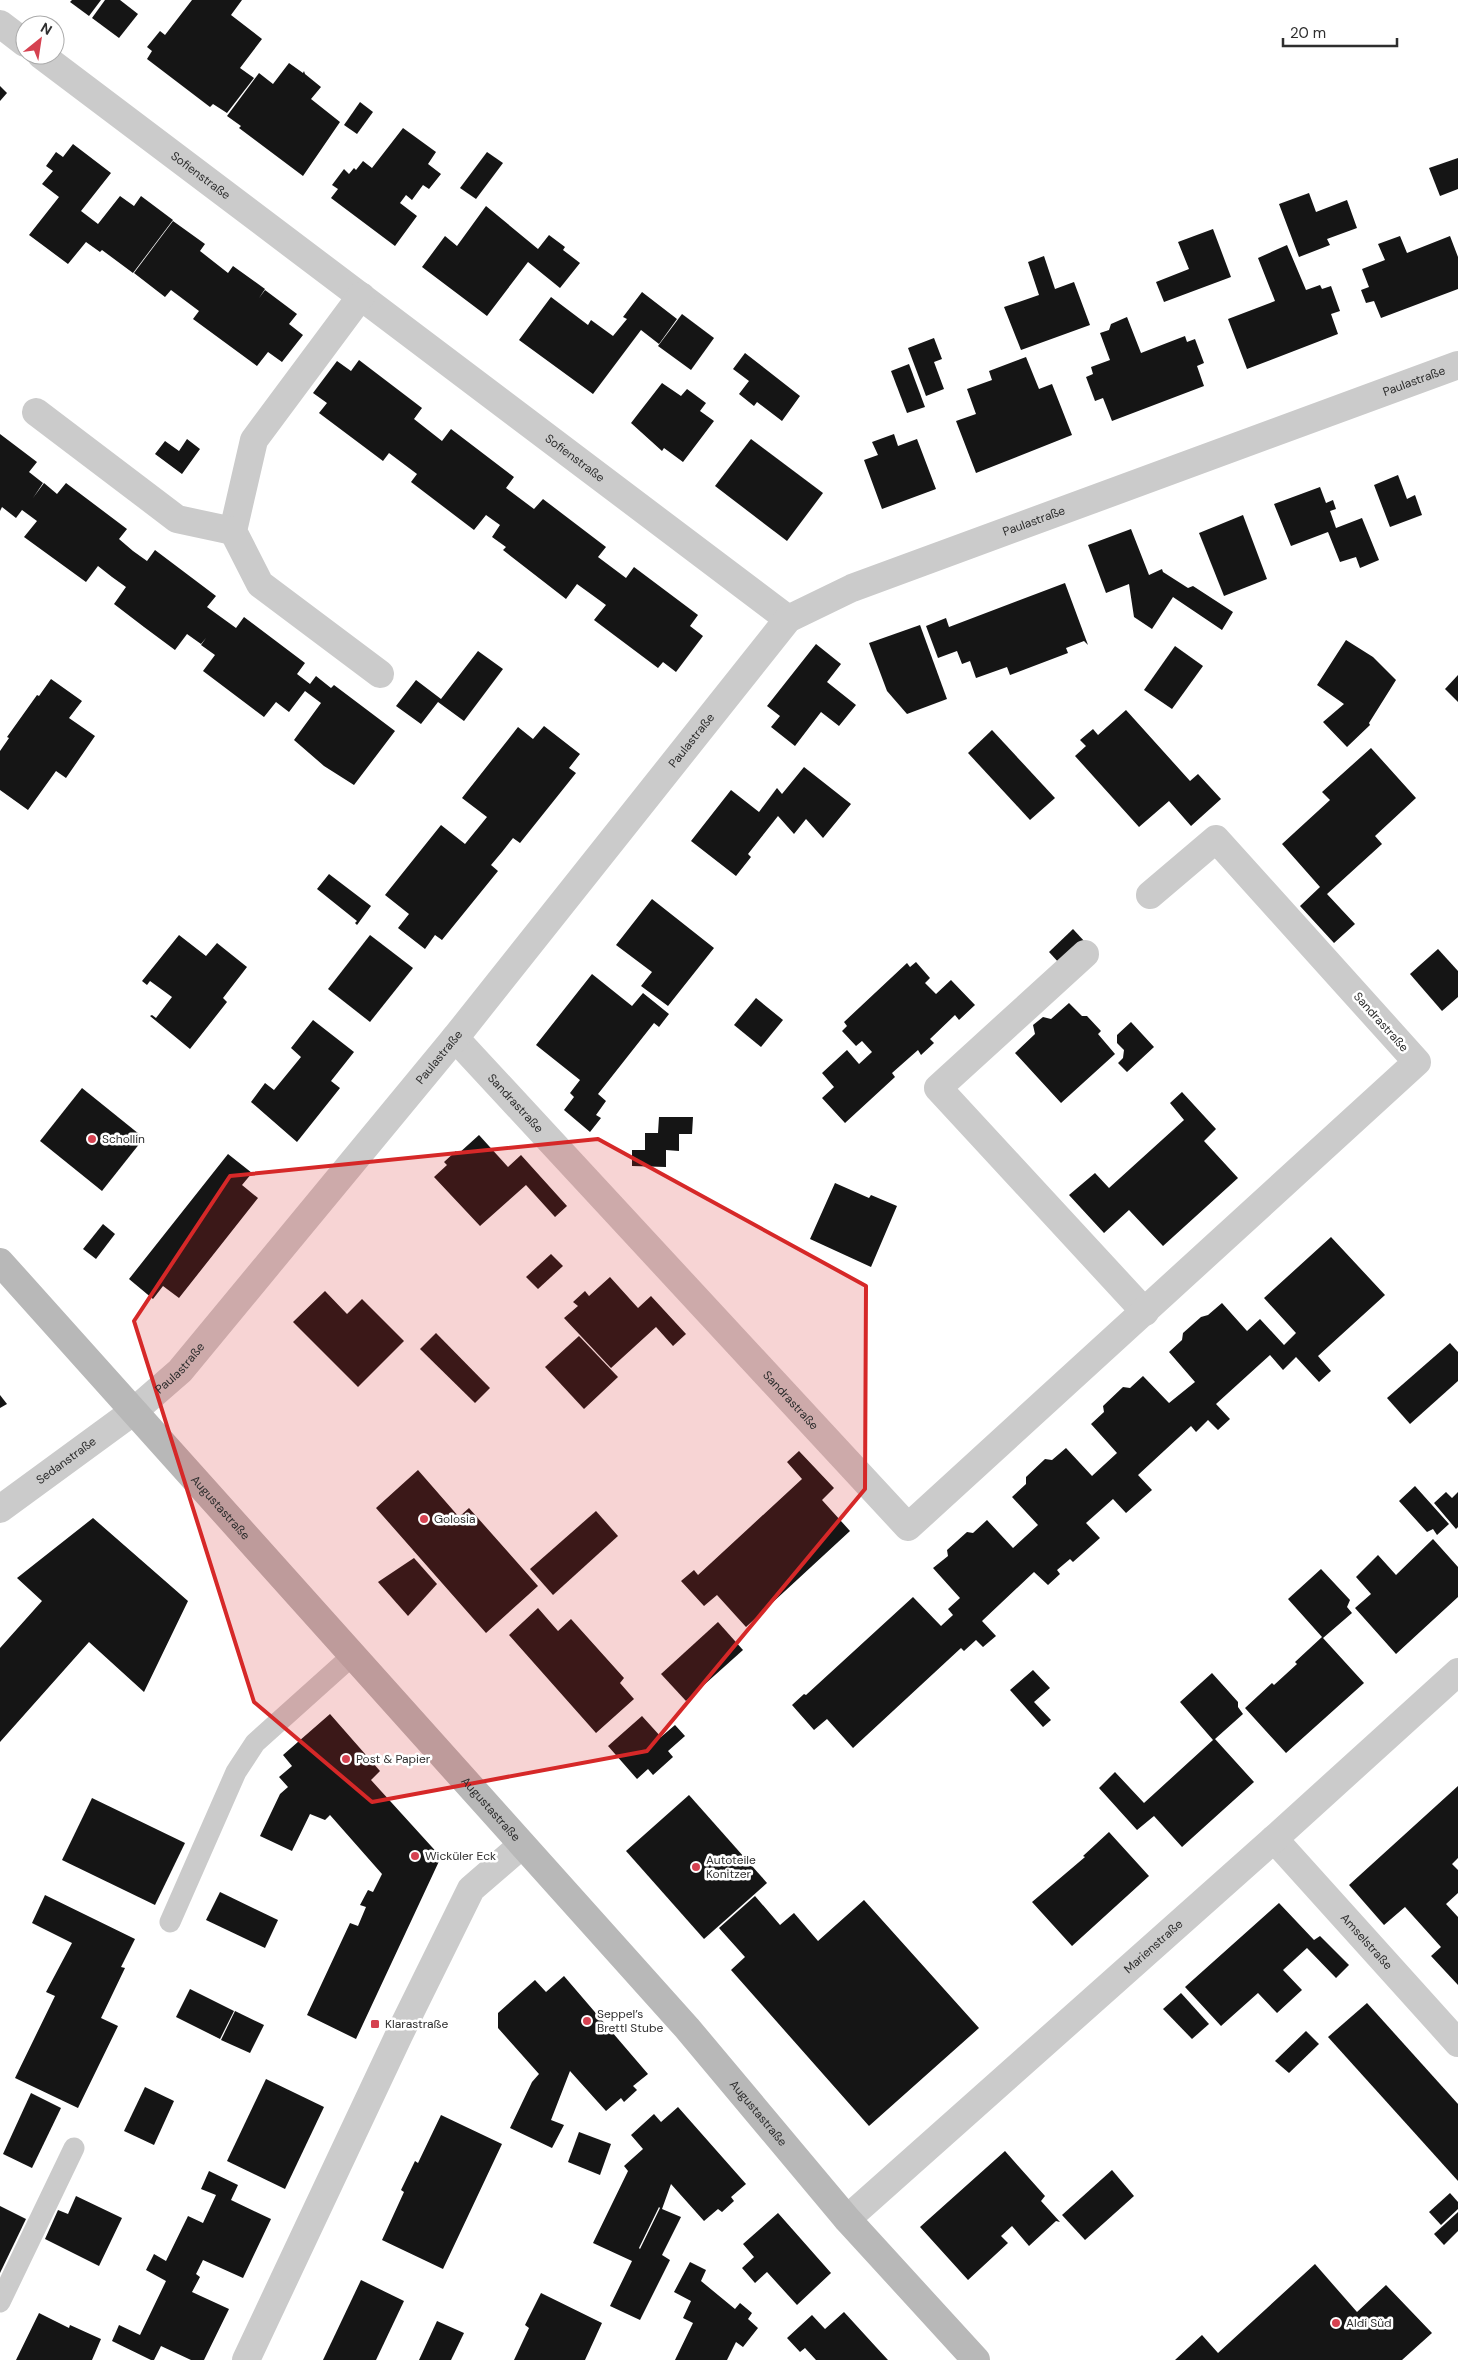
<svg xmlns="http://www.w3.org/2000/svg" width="1458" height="2360" font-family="'DM Sans',sans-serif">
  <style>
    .building { fill: #151515; fill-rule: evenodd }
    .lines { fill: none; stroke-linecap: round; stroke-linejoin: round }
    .lane { stroke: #cbcbcb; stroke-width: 21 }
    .street { stroke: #cbcbcb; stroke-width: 28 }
    .secondary { stroke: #b8b8b8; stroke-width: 28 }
    .marked { fill: #d62828; fill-opacity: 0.2; stroke: #d62828; stroke-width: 4; stroke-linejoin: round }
    .poi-dot { fill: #d54150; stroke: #fff; stroke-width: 2 }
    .labels { text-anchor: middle; stroke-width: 5; stroke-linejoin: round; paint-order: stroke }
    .street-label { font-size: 12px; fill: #2e2e2e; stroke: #fff }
    .poi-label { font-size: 12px; fill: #2e2e2e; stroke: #fff; text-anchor: start }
  </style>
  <rect width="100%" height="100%" fill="#fff"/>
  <g class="building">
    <polygon points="72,0 101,0 89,16 70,2"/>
    <polygon points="105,0 120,0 138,14 119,38 92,18"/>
    <polygon points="192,0 242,0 231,15 262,39 240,68 254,78 227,113 213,104 210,107 147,59 152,51 147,47 160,31 165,35"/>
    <polygon points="289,63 303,73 304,71 305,74 321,87 311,99 340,122 303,176 239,128 241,126 227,116 259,73 273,84"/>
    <polygon points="0,86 7,93 0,101"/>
    <polygon points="360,102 373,112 357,134 344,125"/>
    <polygon points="403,128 436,152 428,164 441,174 429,189 423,185 412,200 406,195 400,203 417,216 395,246 331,198 338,189 332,185 344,169 349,174 354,168 356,170 363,161 372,168"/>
    <polygon points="73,144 111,173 81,211 98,224 120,196 134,206 141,196 173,220 133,273 102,250 100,252 86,242 68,264 29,235 59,197 42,184 53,171 46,166 56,152 63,157"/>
    <polygon points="487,152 503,163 476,199 460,188"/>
    <polygon points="1458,158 1458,189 1440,196 1429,168"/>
    <polygon points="1309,193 1316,212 1347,200 1357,228 1327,239 1330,245 1299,257 1279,204"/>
    <polygon points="486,206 538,249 549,235 565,247 563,250 580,263 560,288 528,262 487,316 422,267 445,236 457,246"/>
    <polygon points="173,221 205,244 200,251 228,273 233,266 265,289 259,298 265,290 297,314 289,324 303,335 282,362 268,352 257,366 193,319 199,311 171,290 165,297 134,273"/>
    <polygon points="1213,229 1231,277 1164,302 1156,282 1189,269 1178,242"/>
    <polygon points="1400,236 1407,253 1450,236 1458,257 1458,289 1381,318 1374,301 1366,303 1361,290 1369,287 1362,269 1385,260 1378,244"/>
    <polygon points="1287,245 1306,290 1320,285 1322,289 1331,286 1340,311 1331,314 1338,334 1247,369 1228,319 1275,301 1258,258"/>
    <polygon points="1044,256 1055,289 1074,282 1090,325 1021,350 1004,307 1039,295 1028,262"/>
    <polygon points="642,292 677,319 659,344 641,330 593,394 519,340 551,297 588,325 591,320 613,336 627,319 623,317"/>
    <polygon points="682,314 714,338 691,370 658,346"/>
    <polygon points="1127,317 1141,353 1185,336 1187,342 1195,339 1204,363 1197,366 1204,386 1112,421 1103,398 1095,401 1086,377 1093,374 1091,367 1110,360 1100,333 1109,330 1111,324"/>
    <polygon points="934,338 942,359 934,362 944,389 926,396 908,348"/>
    <polygon points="745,353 800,396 782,421 757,402 754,406 739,394 749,381 733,369"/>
    <polygon points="1026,357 1039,389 1052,384 1072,435 976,473 956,421 976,414 967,389 992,380 989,371"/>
    <polygon points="359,360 422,408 414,419 442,441 451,429 514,477 506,488 534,509 543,499 606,547 598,557 626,578 634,567 698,615 690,626 703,636 676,672 663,662 658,668 594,620 606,605 577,584 566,599 503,550 506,547 492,537 500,525 486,515 474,530 411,482 417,474 389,453 383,461 319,413 327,403 313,393 337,361 351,371"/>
    <polygon points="909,364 925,407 907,413 891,371"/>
    <polygon points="662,383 681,396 687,389 706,403 700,411 714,421 683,462 664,448 662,451 631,423"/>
    <polygon points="0,434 37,462 29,472 43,483 33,498 44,483 57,494 66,483 127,529 119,539 133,551 147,561 155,550 216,596 207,607 236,628 244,617 305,663 297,674 310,684 316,676 331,688 334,685 395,731 354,785 324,766 294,740 321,703 305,691 289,712 276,702 264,717 203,671 215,655 201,645 206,638 201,644 187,634 175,650 144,627 150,618 144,627 114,604 126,587 112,577 117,571 112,577 98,566 86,582 24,537 37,521 22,510 16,518 2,507 0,511"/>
    <polygon points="894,434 898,446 917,439 936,489 882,509 864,460 878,455 872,442"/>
    <polygon points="187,439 200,449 182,474 155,454 165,441 179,451"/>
    <polygon points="751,439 823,493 787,541 715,486"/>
    <polygon points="1398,475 1407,499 1415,495 1422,515 1390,527 1374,485"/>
    <polygon points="1320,487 1326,503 1333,500 1336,509 1330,511 1336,528 1362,518 1379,560 1360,568 1356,557 1340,562 1328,532 1291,546 1274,504"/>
    <polygon points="1243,515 1267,579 1224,596 1199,533"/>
    <polygon points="1131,529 1149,575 1162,569 1163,572 1188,588 1193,586 1233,612 1222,630 1173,597 1152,629 1134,617 1129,584 1106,593 1088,545"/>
    <polygon points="1065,583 1088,645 1084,641 1066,648 1068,653 1010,675 1007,667 976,678 970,661 962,664 957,651 938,658 926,626 946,618 949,627"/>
    <polygon points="920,625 947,699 907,714 887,691 869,643"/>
    <polygon points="1346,640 1373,657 1396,680 1369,723 1370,725 1347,747 1323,722 1344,704 1317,685"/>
    <polygon points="816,644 841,664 827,682 856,705 839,726 821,712 795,746 771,727 780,716 767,706"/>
    <polygon points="1175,646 1203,666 1172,709 1144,690"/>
    <polygon points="478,651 503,669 464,721 438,702 421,724 396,706 416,680 441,699"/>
    <polygon points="1458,675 1458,702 1445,689"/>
    <polygon points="51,679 82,701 69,718 95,736 66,778 56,771 28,810 0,790 0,751 9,738 7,737 37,695 39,696"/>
    <polygon points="1126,710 1190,781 1198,774 1221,799 1191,826 1169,801 1139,827 1075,756 1086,746 1080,740 1093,729 1098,735"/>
    <polygon points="544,726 580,754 569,768 576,773 520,843 513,838 502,852 491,865 498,871 442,940 435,935 425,949 398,928 409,914 385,895 441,825 465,844 487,817 462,798 518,727 533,739"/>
    <polygon points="992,730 1055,798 1030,820 968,753"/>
    <polygon points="1371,748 1416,798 1375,836 1382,844 1327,894 1355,924 1334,943 1300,906 1320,887 1282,844 1330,800 1322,792"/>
    <polygon points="804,767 851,804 823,838 806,819 794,834 778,816 748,854 751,857 736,876 691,841 731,790 759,812 777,788 782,794"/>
    <polygon points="329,874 371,906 357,925 355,923 357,921 317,889"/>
    <polygon points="652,899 714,948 668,1006 641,986 652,972 616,945"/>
    <polygon points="1073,929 1085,942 1060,964 1049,952"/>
    <polygon points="179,935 206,956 217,943 247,967 223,998 227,1002 190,1049 150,1016 152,1015 156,1018 172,997 150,981 147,985 142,981"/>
    <polygon points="370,935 413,968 370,1022 328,989"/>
    <polygon points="1438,949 1458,971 1458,997 1442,1011 1410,974"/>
    <polygon points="916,962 930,978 925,983 936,994 951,980 975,1005 959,1020 955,1015 930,1039 934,1043 921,1055 918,1050 892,1073 895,1077 845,1123 822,1098 834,1087 822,1073 847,1050 859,1064 872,1052 862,1041 856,1046 842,1031 847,1026 844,1022 907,963 910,967"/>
    <polygon points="592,974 632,1006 643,993 669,1014 659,1027 654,1023 598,1094 606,1101 596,1115 601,1118 590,1132 564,1110 574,1097 570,1093 580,1080 536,1045"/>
    <polygon points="756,998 783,1020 761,1047 734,1025"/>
    <polygon points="1069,1003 1082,1016 1087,1016 1101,1031 1098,1034 1115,1054 1061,1103 1015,1053 1035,1034 1033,1025 1043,1017 1051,1019"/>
    <polygon points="313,1020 354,1052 331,1081 340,1088 297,1142 251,1102 265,1083 274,1090 301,1057 291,1048"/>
    <polygon points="1131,1022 1154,1047 1127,1072 1118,1063 1123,1058 1124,1050 1117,1043 1117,1035"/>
    <polygon points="82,1088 144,1138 102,1191 40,1141"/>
    <polygon points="1182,1092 1216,1129 1204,1141 1238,1178 1163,1246 1129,1210 1104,1233 1069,1195 1095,1173 1109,1188 1184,1120 1170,1103"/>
    <polygon points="659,1117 693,1117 692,1134 679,1134 679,1151 666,1150 666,1167 632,1166 632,1150 645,1150 645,1133 658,1133"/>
    <polygon points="479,1135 508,1167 521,1155 567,1206 555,1217 526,1185 480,1226 434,1177 447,1165 444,1162 456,1151 458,1154"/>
    <polygon points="228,1154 252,1173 242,1185 258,1198 179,1298 163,1286 153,1299 129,1279"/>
    <polygon points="835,1183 869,1198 871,1195 897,1206 871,1267 810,1239"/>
    <polygon points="103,1224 115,1234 96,1259 83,1249"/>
    <polygon points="1331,1237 1385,1295 1318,1356 1331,1371 1319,1382 1296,1357 1283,1370 1270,1355 1216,1404 1230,1419 1218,1430 1208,1420 1196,1432 1191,1426 1138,1475 1152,1490 1126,1513 1113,1499 1086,1523 1100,1538 1073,1562 1070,1559 1057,1570 1060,1574 1048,1585 1034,1572 982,1621 996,1636 983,1647 976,1640 964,1651 961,1648 853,1748 827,1719 814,1730 792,1705 804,1694 806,1695 913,1597 941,1626 953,1615 948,1609 960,1598 933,1568 948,1556 947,1550 967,1532 973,1533 987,1520 1013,1548 1038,1525 1012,1497 1026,1484 1026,1477 1045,1459 1052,1460 1066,1448 1092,1476 1117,1453 1091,1424 1104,1412 1103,1406 1123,1387 1130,1388 1143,1376 1169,1403 1195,1382 1169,1352 1182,1340 1183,1333 1201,1317 1208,1315 1222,1303 1247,1331 1260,1319 1284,1345 1296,1333 1264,1298"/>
    <polygon points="551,1254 563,1266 538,1289 526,1277"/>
    <polygon points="610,1277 638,1308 651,1296 686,1334 673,1346 656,1327 611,1368 564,1318 578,1306 573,1302 585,1291 589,1296"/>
    <polygon points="325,1291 347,1314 362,1299 404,1341 358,1387 293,1322"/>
    <polygon points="436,1333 490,1388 475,1403 420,1349"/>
    <polygon points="579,1336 618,1377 584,1409 545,1367"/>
    <polygon points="1450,1343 1458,1352 1458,1381 1410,1424 1387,1398"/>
    <polygon points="0,1395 7,1404 0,1408"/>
    <polygon points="799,1451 834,1488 822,1500 850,1531 746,1627 717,1595 704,1606 681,1581 694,1570 698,1575 802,1479 787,1462"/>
    <polygon points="418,1470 459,1517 469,1508 538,1586 486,1633 376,1508"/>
    <polygon points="1415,1486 1449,1524 1437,1535 1433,1529 1427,1532 1399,1501"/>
    <polygon points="1446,1492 1452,1498 1458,1492 1458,1527 1456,1529 1434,1503"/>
    <polygon points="596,1511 618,1536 553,1595 530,1569"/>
    <polygon points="93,1518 188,1601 144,1692 89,1642 0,1742 0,1648 42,1601 17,1578"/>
    <polygon points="1433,1539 1458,1567 1458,1597 1396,1654 1355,1608 1371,1594 1356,1577 1378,1555 1396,1575"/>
    <polygon points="414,1558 437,1584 408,1616 378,1582"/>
    <polygon points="1321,1569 1350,1600 1347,1607 1352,1613 1323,1638 1364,1683 1286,1753 1245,1708 1272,1683 1274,1685 1297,1664 1295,1662 1322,1637 1288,1599"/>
    <polygon points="538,1608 558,1631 571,1619 624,1678 620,1683 634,1699 596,1733 509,1635"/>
    <polygon points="718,1622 743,1650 686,1701 661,1674"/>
    <polygon points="1033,1670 1050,1688 1034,1702 1051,1720 1043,1727 1010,1690"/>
    <polygon points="1212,1673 1238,1702 1238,1707 1243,1714 1215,1739 1254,1782 1182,1847 1154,1816 1137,1830 1099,1788 1115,1772 1144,1803 1213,1740 1180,1702"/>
    <polygon points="330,1714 380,1771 371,1780 441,1857 356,2039 307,2015 350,1923 358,1926 366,1907 360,1905 368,1890 373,1892 382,1874 330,1815 325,1820 310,1814 292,1851 260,1836 280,1794 288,1787 279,1777 292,1766 283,1755"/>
    <polygon points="642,1716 661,1737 675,1725 685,1736 668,1751 673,1757 653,1775 648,1769 637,1779 608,1746"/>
    <polygon points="1458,1786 1458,1858 1452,1864 1458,1870 1458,1893 1446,1904 1458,1917 1458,1985 1431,1956 1441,1947 1405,1907 1384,1925 1349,1885"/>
    <polygon points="689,1795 767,1883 704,1939 626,1851"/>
    <polygon points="92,1798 185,1843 155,1905 62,1860"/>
    <polygon points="1109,1832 1149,1876 1072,1946 1032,1902 1085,1857 1083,1856"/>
    <polygon points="220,1892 278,1920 265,1948 206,1920"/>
    <polygon points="45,1895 135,1939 121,1967 125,1968 101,2018 118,2026 78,2108 15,2078 55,1996 46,1992 72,1943 32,1923"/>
    <polygon points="755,1896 780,1925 794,1913 818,1941 864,1900 979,2028 869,2126 731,1970 745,1957 719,1928"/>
    <polygon points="1279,1903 1314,1940 1320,1936 1349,1965 1336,1978 1307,1948 1283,1970 1302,1990 1277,2013 1258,1993 1221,2026 1185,1987"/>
    <polygon points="564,1976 648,2074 633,2086 637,2090 624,2102 621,2098 606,2111 570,2071 551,2120 564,2125 552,2148 510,2128 532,2082 539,2074 498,2028 498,2013 535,1980 546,1992"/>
    <polygon points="190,1989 234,2011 220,2039 176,2017"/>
    <polygon points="1181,1993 1209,2024 1192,2039 1163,2009"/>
    <polygon points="1367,2003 1458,2104 1458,2181 1328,2037"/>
    <polygon points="235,2011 264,2025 250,2053 221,2040"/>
    <polygon points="1306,2031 1319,2044 1289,2073 1275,2061"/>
    <polygon points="266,2079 324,2107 285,2189 227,2161"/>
    <polygon points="145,2087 174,2101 154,2145 124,2131"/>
    <polygon points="31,2093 61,2108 32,2168 3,2154"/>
    <path d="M678,2107L746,2184L731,2197L734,2201L722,2212L718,2209L704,2221L671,2184L662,2209L681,2217L662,2255L670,2260L640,2320L610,2306L632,2261L593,2243L628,2171L624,2166L643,2149L631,2135L654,2114L661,2122ZM659,2207L660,2208L640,2249L639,2248Z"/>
    <polygon points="441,2115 502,2144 443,2269 382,2240 404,2192 401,2190 415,2161 418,2163"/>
    <polygon points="579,2132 611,2144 600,2175 568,2162"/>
    <polygon points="1005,2151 1045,2196 1041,2201 1060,2222 1056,2221 1029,2246 1012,2226 1001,2236 1008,2243 968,2280 920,2227"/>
    <polygon points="1112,2170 1134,2196 1085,2240 1062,2215"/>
    <polygon points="209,2171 238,2185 231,2200 271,2219 243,2278 203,2260 196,2274 200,2277 192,2292 229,2309 204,2360 191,2360 161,2346 154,2360 151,2360 112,2341 119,2325 140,2335 166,2281 146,2270 154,2254 166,2261 188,2216 203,2223 216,2195 201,2189"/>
    <polygon points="1450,2193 1458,2202 1458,2209 1441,2225 1429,2212"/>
    <polygon points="76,2196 122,2218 99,2266 45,2239 58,2210 68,2214"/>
    <polygon points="0,2206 26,2219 0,2273"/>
    <polygon points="1458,2212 1458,2231 1444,2245 1434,2234"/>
    <polygon points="778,2213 831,2273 797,2305 767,2272 755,2283 742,2268 754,2257 743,2244"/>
    <polygon points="690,2262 706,2270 701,2281 735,2309 740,2303 752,2313 748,2319 758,2328 743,2347 736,2342 727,2360 675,2360 693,2323 683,2318 691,2301 674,2292"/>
    <polygon points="1315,2264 1357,2312 1386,2285 1432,2333 1402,2360 1175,2360 1202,2335 1218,2353"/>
    <polygon points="361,2280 404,2301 376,2360 323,2360"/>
    <polygon points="541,2293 602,2323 585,2360 514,2360 529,2328 525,2325"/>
    <polygon points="844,2312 876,2347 888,2360 816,2360 805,2348 800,2352 787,2338 812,2315 825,2329"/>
    <polygon points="39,2313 69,2328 70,2325 101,2339 92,2360 16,2360"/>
    <polygon points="437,2321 464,2333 451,2360 419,2360"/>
  </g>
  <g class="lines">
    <g class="lane">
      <polyline points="170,1922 236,1772 255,1743 353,1655"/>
      <polyline points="0,2302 74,2148"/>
    </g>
    <g class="street">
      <polyline points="0,24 25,43"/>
      <path id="s1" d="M41,55L788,619"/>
      <polyline points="361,296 254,440 233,531 260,584 380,674"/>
      <polyline points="36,412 177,519 233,531"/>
      <polyline points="1085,954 938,1088 1145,1312"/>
      <path id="s2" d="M455,1038L908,1527L1417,1062L1216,839L1150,895"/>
      <path id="s3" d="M0,1509L134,1411L180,1371L455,1038L788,619L852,588L1458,365"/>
      <path id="s4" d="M1274,1839L1458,2043"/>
      <path id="s5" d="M847,2219L1274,1839L1458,1672"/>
      <polyline points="246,2360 399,2035 471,1889 522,1845"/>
    </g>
    <path class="secondary" id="s6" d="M0,1262L687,2028L847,2219L976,2360"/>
  </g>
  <path class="marked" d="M598,1139L866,1286L865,1489L647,1751L372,1802L254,1702L134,1321L230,1176Z"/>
  <g class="poi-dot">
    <circle cx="92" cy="1139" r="5"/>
    <circle cx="424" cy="1519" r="5"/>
    <circle cx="346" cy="1759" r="5"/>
    <circle cx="415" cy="1856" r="5"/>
    <circle cx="696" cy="1867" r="5"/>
    <circle cx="587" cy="2021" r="5"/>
    <rect x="370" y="2019" width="10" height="10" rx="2.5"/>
    <circle cx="1336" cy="2323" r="5"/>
  </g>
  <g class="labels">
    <g class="street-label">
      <text dy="4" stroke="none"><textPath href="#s1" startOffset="200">Sofienstraße</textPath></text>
      <text dy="4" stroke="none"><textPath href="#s3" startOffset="1864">Paulastraße</textPath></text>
      <text dy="4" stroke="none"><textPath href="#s1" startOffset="669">Sofienstraße</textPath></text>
      <text dy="4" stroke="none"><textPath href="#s3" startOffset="1459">Paulastraße</textPath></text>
      <text dy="4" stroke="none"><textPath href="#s3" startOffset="1039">Paulastraße</textPath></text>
      <text transform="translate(1381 1022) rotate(48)" y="4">Sandrastraße</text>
      <text dy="4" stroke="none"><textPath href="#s3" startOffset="634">Paulastraße</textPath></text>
      <text dy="4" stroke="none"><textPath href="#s2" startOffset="89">Sandrastraße</textPath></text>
      <text dy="4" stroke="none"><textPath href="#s3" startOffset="229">Paulastraße</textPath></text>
      <text dy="4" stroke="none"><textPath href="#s2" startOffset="494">Sandrastraße</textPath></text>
      <text dy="4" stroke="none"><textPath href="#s3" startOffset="82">Sedanstraße</textPath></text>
      <text dy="4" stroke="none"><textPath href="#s6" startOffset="330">Augustastraße</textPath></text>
      <text dy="4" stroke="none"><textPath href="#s6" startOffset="735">Augustastraße</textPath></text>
      <text dy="4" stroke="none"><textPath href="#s4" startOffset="138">Amselstraße</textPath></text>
      <text dy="4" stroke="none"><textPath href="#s5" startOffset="410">Marienstraße</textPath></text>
      <text dy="4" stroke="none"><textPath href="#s6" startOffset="1140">Augustastraße</textPath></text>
    </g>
    <g class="poi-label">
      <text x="102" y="1143">Schollin</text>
      <text x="434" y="1523">Golosia</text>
      <text x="356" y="1763">Post &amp; Papier</text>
      <text x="425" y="1860">Wicküler Eck</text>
      <text x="706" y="1864">Autoteile<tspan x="706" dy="14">Konitzer</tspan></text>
      <text x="597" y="2018">Seppel’s<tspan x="597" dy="14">Brettl Stube</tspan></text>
      <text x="385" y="2028">Klarastraße</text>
      <text x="1346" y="2327">Aldi Süd</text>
    </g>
  </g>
  <g transform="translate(40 40) rotate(30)"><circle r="24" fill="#ffffff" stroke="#ababab"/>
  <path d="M0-4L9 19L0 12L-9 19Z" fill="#d54150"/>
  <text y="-8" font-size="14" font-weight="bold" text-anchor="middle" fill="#2e2e2e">N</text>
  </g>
  <path d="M1283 38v8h114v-8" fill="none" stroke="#2e2e2e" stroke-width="2.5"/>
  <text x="1290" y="38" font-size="15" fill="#2e2e2e" stroke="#ffffff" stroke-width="4" paint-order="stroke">20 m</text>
</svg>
